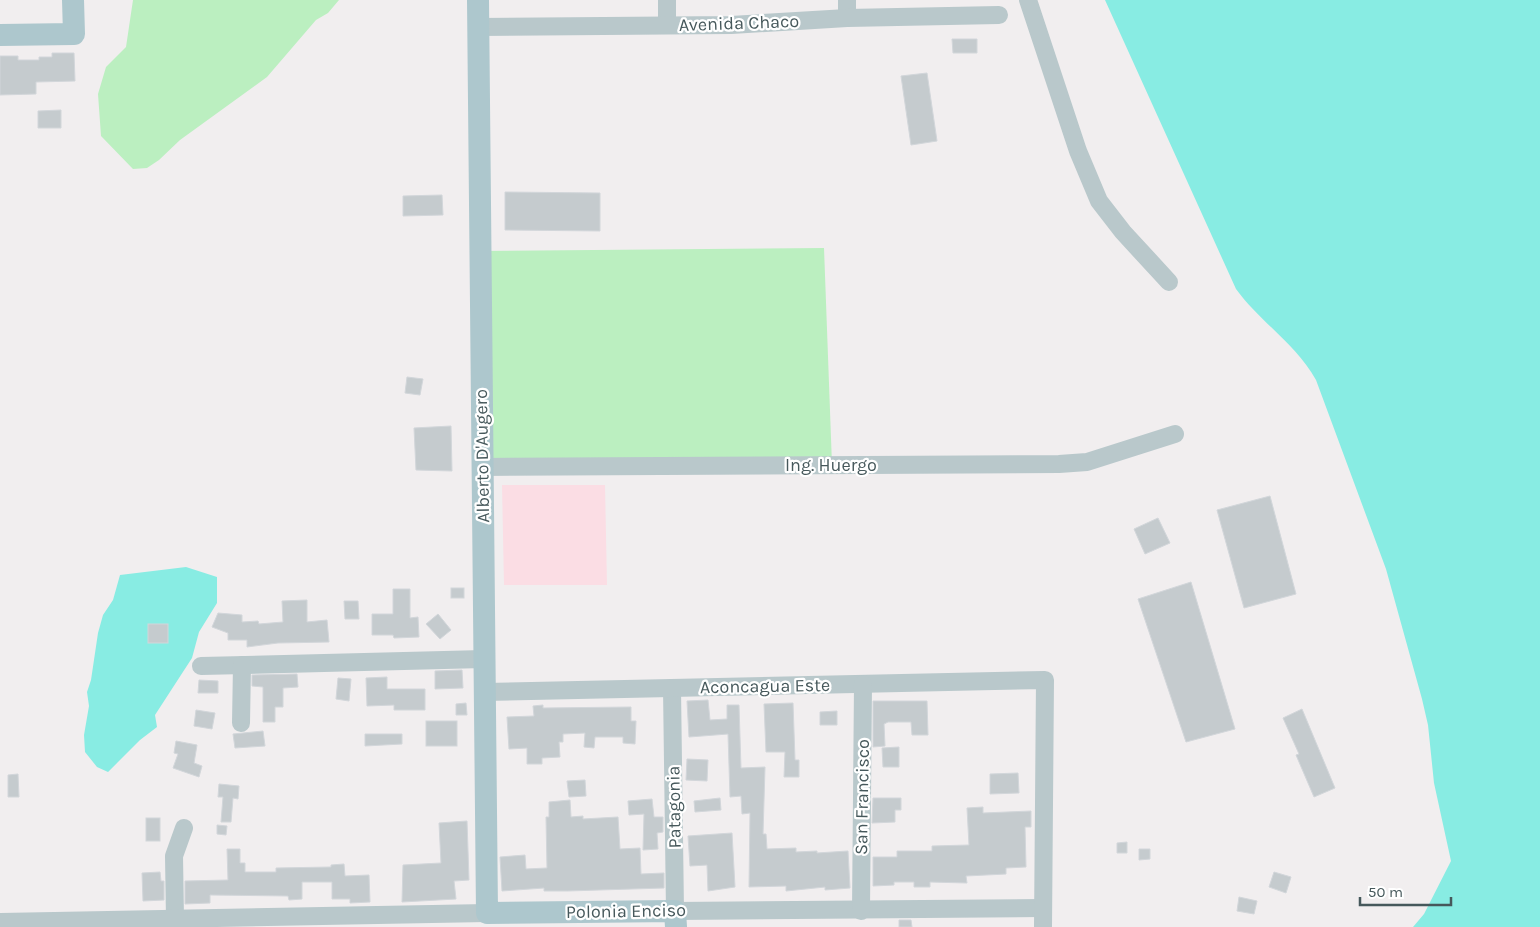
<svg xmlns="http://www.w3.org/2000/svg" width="1540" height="927" font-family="Karla,sans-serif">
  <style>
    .medical { fill: #fbdde4 }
    .green { fill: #bbefc0 }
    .water { fill: #88ece3 }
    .building { fill: #c5cbce; stroke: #d2d6da }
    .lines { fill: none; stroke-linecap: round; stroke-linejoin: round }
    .minor { stroke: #b9c8cb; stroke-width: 18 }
    .major { stroke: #adc7cd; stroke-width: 22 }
    .labels { text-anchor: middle; stroke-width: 4.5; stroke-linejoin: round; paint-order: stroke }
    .street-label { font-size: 18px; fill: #46585b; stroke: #fff }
  </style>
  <rect width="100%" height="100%" fill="#f1eeef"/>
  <polygon class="medical" points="502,485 605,485 607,585 504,585"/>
  <g class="green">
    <polygon points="133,0 339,0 328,13 316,20 267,77 180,140 159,160 147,168 133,169 101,136 98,94 106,67 126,47"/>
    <polygon points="824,248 832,465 482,467 480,251"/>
  </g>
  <g class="water">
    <path d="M1105,0H1540V927H1413L1424,914L1451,861L1434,783L1428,725L1422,699L1386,569L1316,380C1296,344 1260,322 1236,289Z"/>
    <polygon points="186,567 217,577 217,603 199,632 192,658 155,715 157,727 140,740 108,772 97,767 85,752 84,735 89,706 87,692 91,680 98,633 103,615 113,600 120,575"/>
  </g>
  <g class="building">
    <polygon points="952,39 977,39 977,53 953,53"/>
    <polygon points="52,53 74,53 75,81 36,82 36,94 0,95 0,56 18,56 18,60 39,60 39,57 52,57"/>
    <polygon points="927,73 937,141 911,145 901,76"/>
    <polygon points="61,110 61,128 38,128 38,111"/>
    <polygon points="505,192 600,193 600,231 505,230"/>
    <polygon points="442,195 443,215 403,216 403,196"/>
    <polygon points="407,377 423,379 420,395 405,393"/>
    <polygon points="451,426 452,471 416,470 414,428"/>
    <polygon points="1270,496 1296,594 1244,608 1217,510"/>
    <polygon points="1158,518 1170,543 1145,554 1134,529"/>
    <polygon points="1191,582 1235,729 1186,742 1138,599"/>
    <rect x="451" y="588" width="13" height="10"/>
    <polygon points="393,589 410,589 410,618 418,617 419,637 394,638 393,635 372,635 372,614 393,614"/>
    <polygon points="307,600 307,622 327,620 329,642 278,643 247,647 247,640 228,640 228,633 212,627 218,613 242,615 242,622 258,621 259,624 283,622 282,601"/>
    <polygon points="344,601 358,601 359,619 345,619"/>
    <polygon points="438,614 451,630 440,639 426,624"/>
    <rect x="148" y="624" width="20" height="19"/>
    <polygon points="462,670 463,688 435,689 435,671"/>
    <polygon points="297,674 298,687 283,688 283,707 275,707 275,722 263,722 263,687 252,686 252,675"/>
    <polygon points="387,677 387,689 425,689 425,710 394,710 394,705 367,706 366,678"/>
    <polygon points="338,678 351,679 349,701 336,699"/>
    <polygon points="199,680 218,681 218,693 198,693"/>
    <polygon points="708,700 710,720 727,719 727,705 739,705 741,768 765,767 763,834 766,834 767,849 796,848 796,852 817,851 817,853 848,851 850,888 825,890 825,887 786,891 786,886 749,887 750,813 742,814 741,796 730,797 728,734 689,737 687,701"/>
    <polygon points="873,701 927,701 928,735 912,735 911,722 888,722 884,724 885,746 873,747"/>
    <polygon points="466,703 467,715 456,715 456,704"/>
    <polygon points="793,703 795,760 799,760 799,777 784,777 785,752 766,752 764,704"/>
    <polygon points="543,705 543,708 631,707 631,721 636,721 635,744 623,743 623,737 595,737 594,748 584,747 585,733 563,734 563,742 559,742 560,757 542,758 542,764 527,764 527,748 509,749 507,717 534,716 533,706"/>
    <polygon points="1302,709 1335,788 1314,797 1296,755 1299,754 1283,718"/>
    <polygon points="196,710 215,713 212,729 194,726"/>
    <polygon points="837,711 837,725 820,725 820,712"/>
    <rect x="426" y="721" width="31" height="25"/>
    <polygon points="263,731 265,746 235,748 233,734"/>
    <polygon points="365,734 402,734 402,744 365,746"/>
    <polygon points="176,741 197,745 194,763 202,766 199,777 173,768 178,754 174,753"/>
    <polygon points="899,747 899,767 883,767 882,748"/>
    <polygon points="687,759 708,760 707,781 686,780"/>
    <polygon points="1018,773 1019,793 990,794 990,774"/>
    <polygon points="18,774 19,797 8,797 8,775"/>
    <polygon points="585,780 586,796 569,797 567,781"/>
    <polygon points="219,784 239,786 238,799 233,798 231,822 221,822 223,797 218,797"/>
    <polygon points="720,798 721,810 695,812 694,801"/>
    <polygon points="873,798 901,798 901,810 895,810 895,822 872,823"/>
    <polygon points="652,799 654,817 663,817 663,832 657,833 658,849 643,850 644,814 629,815 628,801"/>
    <polygon points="570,800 571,817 583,816 583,819 618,817 620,849 640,848 641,874 664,873 664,888 567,891 544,891 544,888 502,891 500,857 525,855 526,869 547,868 546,817 549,817 549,802"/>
    <polygon points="983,807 983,813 1031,811 1031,827 1025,827 1026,867 1006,868 1006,874 966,876 967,883 930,882 930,887 914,887 914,882 894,882 894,885 873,886 873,857 897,857 897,851 932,851 932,846 969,845 967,808"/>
    <rect x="146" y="818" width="14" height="23"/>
    <polygon points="467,821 469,880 454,881 456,899 402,902 403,865 441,863 439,823"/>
    <polygon points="217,825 227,826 226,835 217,834"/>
    <polygon points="732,833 735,887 708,891 707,865 690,866 688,836"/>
    <polygon points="1127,842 1127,853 1117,853 1117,843"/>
    <polygon points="227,849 240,849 240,863 245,863 245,872 276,872 276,868 331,867 331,865 344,864 345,876 369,875 370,902 350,903 350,899 332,899 332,882 302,882 302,899 289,900 288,896 210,895 210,903 185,904 185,881 228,880"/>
    <polygon points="1139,849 1150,849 1150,859 1139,860"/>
    <polygon points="160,872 161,881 164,881 164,900 143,901 142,873"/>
    <polygon points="1274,872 1291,877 1286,893 1269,887"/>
    <polygon points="1239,897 1257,901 1254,914 1237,911"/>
    <polygon points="899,920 911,920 912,927 899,927"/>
  </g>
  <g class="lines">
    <g class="minor">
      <polyline points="667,0 667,25"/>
      <polyline points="1028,0 1078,151 1099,201 1123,232 1169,282"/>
      <polyline points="847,18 847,0"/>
      <polyline points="478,27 731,25 847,18 999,15"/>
      <polyline points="482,467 1059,464 1087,462 1175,434"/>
      <polyline points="201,666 484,659"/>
      <polyline points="672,688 675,911 1042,908"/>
      <polyline points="484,692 1045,680 1043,927"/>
      <polyline points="241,723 242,665"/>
      <polyline points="861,911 863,684"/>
      <polyline points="175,919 174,856 184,828"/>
      <polyline points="0,922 487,913"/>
    </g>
    <g class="major">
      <polyline points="478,0 487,913 675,911 676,927"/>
      <polyline points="0,35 74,34 73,0"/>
    </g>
  </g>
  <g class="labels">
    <g class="street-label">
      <text transform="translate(739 23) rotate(-2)" y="6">Avenida Chaco</text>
      <text transform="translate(482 456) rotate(-91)" y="6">Alberto D'Augero</text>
      <text x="831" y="471">Ing. Huergo</text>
      <text transform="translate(765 686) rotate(-1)" y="6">Aconcagua Este</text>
      <text transform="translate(862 797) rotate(-89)" y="6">San Francisco</text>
      <text transform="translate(674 807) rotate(-91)" y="6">Patagonia</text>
      <text transform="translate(626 911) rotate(-1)" y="6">Polonia Enciso</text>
    </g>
  </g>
  <path d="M1360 897v8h91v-8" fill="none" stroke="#46585b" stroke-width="2.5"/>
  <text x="1368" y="897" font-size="15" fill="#46585b" stroke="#ffffff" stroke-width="4" paint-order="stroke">50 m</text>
</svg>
